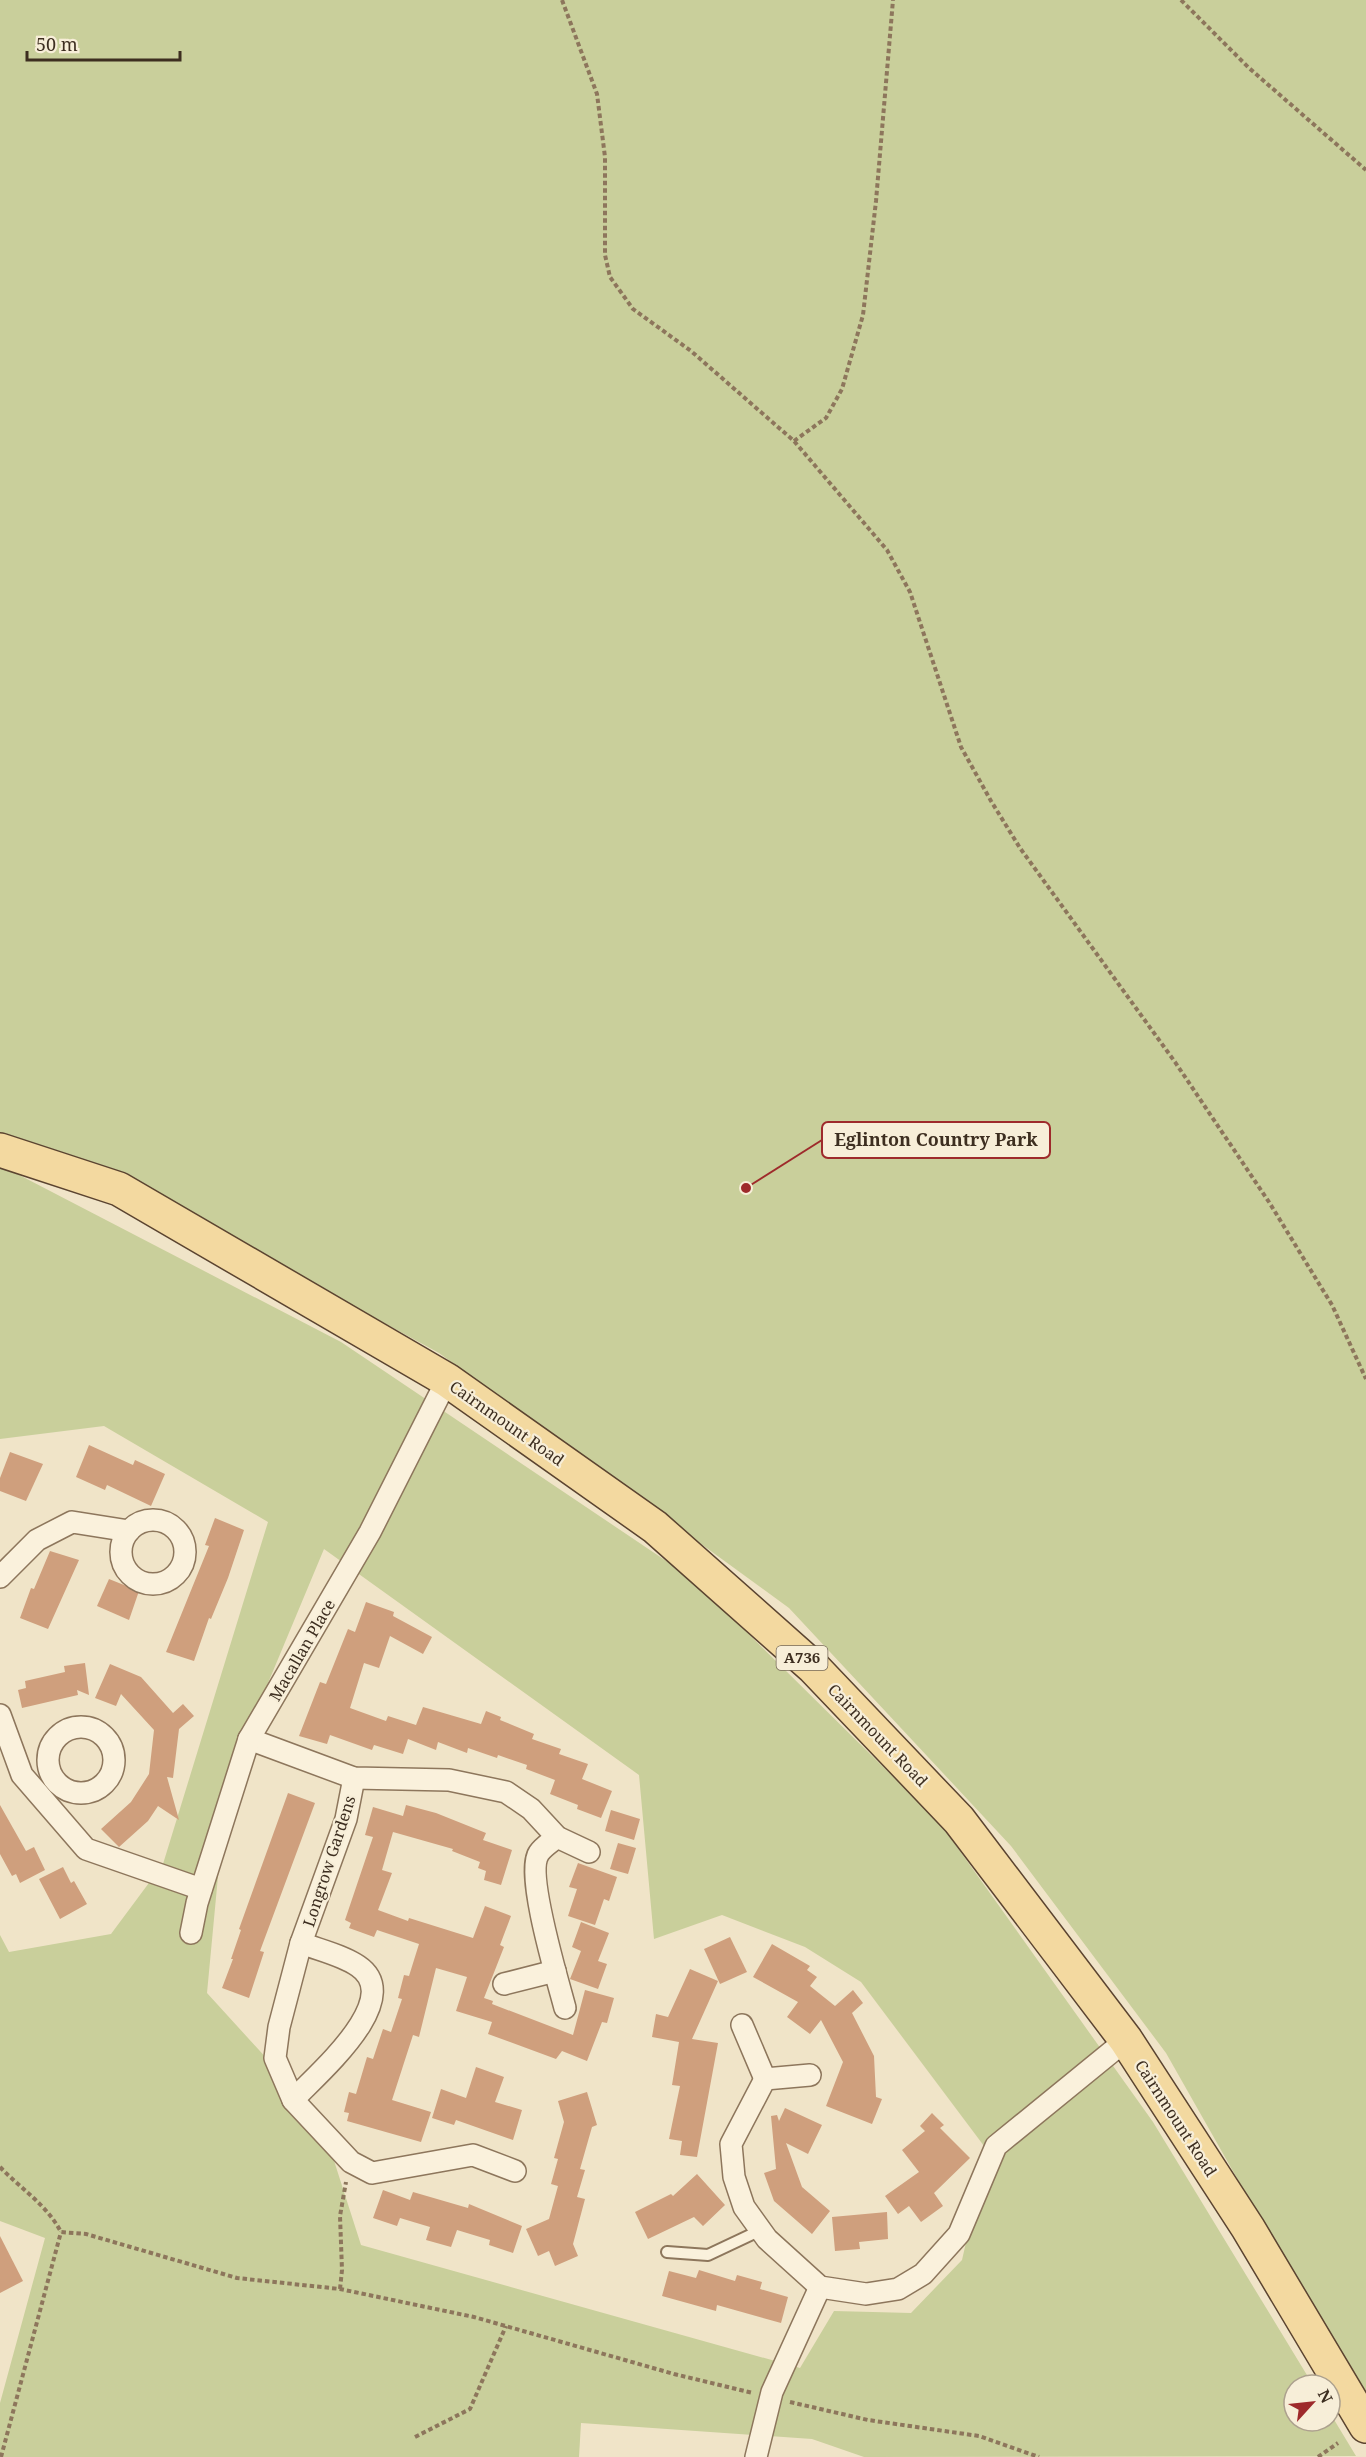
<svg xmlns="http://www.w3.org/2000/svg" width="1366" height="2457" font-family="'Noto Serif',serif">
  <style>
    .green { fill: #c9cf9b; fill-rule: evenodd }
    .building { fill: #cf9f7d }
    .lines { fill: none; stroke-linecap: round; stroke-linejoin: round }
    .lane-casing { stroke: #8d765c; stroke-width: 14 }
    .street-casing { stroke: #8d765c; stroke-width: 24 }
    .primary-casing { stroke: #5b4430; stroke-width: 36 }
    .path { stroke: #8d765c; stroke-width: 4; stroke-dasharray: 4.5 3; stroke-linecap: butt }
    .lane { stroke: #faf1dc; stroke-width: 10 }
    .street { stroke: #faf1dc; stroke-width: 21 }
    .primary { stroke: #f3d9a0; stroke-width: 33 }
    .labels { text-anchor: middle; stroke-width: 4.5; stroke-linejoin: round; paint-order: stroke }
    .shield { fill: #f7eed8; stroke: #756857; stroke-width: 1.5 }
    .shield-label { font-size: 15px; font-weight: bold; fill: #3d2e20 }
    .street-label { font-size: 16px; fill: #3d2e20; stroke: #f7eed8 }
    .leader { fill: none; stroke: #9e2a2b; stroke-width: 2 }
    .callout-dot { fill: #9e2a2b; stroke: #f7eed8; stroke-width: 2 }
    .callout { fill: #f7eed8; stroke: #9e2a2b; stroke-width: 2 }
    .callout-label { font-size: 18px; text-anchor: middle; font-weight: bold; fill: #3d2e20 }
  </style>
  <rect width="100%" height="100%" fill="#f0e4c8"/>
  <g class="green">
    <polygon points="0,0 1366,0 1366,2398 1293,2277 1166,2053 1011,1846 789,1608 439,1353 201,1223 0,1132"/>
    <path d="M0,1165L341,1342L693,1579L940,1823L1153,2122L1313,2385H1294V2421H1330V2413L1356,2456L864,2457L812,2439L581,2423L579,2457H0V2403L45,2238L0,2221V1935L9,1952L111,1934L163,1864L268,1522L104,1426L0,1439ZM324,1549L639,1775L654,1939L722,1915L805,1947L861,1982L987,2150L962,2260L911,2313L834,2311L800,2368L361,2245L320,2117L207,1993L227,1781Z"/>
  </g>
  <g class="building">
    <polygon points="89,1445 133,1465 135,1460 165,1474 151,1506 107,1485 105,1490 76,1477"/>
    <polygon points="10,1452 43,1464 26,1501 0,1491 0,1478"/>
    <polygon points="215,1518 244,1530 228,1578 211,1619 209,1618 194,1661 166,1652 209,1546 205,1545"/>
    <polygon points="50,1551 79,1560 48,1629 20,1618 31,1588 34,1589"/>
    <polygon points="109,1579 139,1591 129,1620 97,1606"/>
    <polygon points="366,1602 394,1612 393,1616 432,1637 423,1654 390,1636 379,1668 364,1663 350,1708 386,1721 388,1716 416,1725 423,1707 481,1724 486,1711 501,1717 500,1720 534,1734 532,1739 561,1749 559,1754 588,1764 582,1779 612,1791 601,1818 577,1809 578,1805 550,1794 555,1780 526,1769 527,1765 498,1755 497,1758 468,1748 467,1753 438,1742 436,1750 408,1739 403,1754 374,1745 372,1750 330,1735 327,1744 299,1736 320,1682 326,1684 348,1629 355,1632"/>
    <polygon points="85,1663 89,1695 77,1690 78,1695 22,1708 18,1690 26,1688 25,1681 65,1672 64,1666"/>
    <polygon points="110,1664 141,1677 173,1713 183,1704 194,1716 179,1729 173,1778 167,1777 179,1820 158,1806 148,1821 119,1847 101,1829 131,1802 149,1774 154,1730 121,1694 116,1706 95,1698"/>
    <polygon points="288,1793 315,1803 260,1951 264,1952 249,1998 222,1988 233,1959 231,1959 241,1930 239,1929"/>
    <polygon points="0,1805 26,1851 34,1847 45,1870 20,1883 16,1874 12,1876 0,1854"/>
    <polygon points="406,1805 436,1813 486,1833 483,1840 512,1850 501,1885 484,1880 486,1871 478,1868 480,1862 452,1851 453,1849 393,1832 382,1870 392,1873 378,1910 408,1921 409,1918 473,1938 485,1906 511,1916 500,1945 504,1947 484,1998 493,2001 492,2004 573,2035 585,1990 614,1998 607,2023 602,2022 587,2061 562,2051 556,2059 488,2034 492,2022 456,2011 467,1977 436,1968 419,2037 413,2035 392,2100 431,2112 421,2142 347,2121 349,2113 344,2112 349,2092 356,2094 367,2057 373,2059 383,2029 391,2032 402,1999 398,1998 404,1975 409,1976 419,1944 377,1930 374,1937 349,1928 351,1923 345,1920 373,1837 365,1835 373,1807 403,1816"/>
    <polygon points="611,1810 640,1819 634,1840 605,1831"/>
    <polygon points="618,1843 636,1848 628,1874 610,1869"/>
    <polygon points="578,1863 617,1877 609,1901 604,1899 595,1925 568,1916 577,1889 569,1887"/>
    <polygon points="63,1867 71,1883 74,1881 87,1904 60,1919 39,1879"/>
    <polygon points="581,1922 609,1933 598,1961 607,1964 598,1989 570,1979 581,1951 572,1947"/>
    <polygon points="730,1937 747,1972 720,1984 704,1949"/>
    <polygon points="772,1944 810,1966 807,1970 817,1977 810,1986 835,2006 853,1990 863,2003 852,2013 874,2056 876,2097 882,2099 872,2124 826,2106 843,2062 821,2020 810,2034 787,2017 798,2002 753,1977"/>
    <polygon points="690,1969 718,1981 692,2039 718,2043 697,2157 680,2155 682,2141 669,2139 680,2086 672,2085 679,2042 652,2037 656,2014 668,2017"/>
    <polygon points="476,2067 504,2077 495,2102 522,2110 513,2140 456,2120 454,2125 432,2118 441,2089 466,2098"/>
    <polygon points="587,2092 597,2125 592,2127 580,2169 585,2170 577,2197 585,2199 573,2244 578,2256 555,2266 549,2251 538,2256 526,2229 549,2219 558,2186 551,2184 558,2159 554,2158 564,2122 558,2101"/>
    <polygon points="785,2108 822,2125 808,2154 786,2143 802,2187 830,2211 812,2234 774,2201 764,2173 776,2169 771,2116 777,2115 779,2121"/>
    <polygon points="932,2113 944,2125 940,2128 970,2158 934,2193 943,2206 921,2222 909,2206 898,2214 885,2196 919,2172 902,2150 925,2131 920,2126"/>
    <polygon points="697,2174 725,2205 703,2226 694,2217 648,2239 635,2212 671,2194 673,2196"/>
    <polygon points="383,2190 410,2200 413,2192 468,2208 469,2204 522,2226 513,2253 489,2245 490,2240 457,2230 451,2247 426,2240 430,2227 400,2218 397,2226 373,2218"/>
    <polygon points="887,2212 888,2239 859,2242 860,2249 835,2251 832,2217"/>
    <polygon points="0,2236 23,2281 0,2293"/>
    <polygon points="699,2270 735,2281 737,2275 762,2282 760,2289 788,2297 781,2323 717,2305 716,2311 662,2296 669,2271 696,2278"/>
  </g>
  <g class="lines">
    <defs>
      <polyline id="lane" points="667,2252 708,2255 761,2230"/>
      <g id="street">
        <circle cx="153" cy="1552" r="32"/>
        <polyline points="0,1577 37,1540 72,1522 129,1531"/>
        <polyline points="0,1715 22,1775 86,1849 201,1889"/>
        <circle cx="81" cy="1760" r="33"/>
        <polyline points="249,1739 354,1778 449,1780 506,1792 531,1809 557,1837 589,1852"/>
        <polyline points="354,1778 346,1819 301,1943 279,2027 275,2058 293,2100 351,2162 372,2173 473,2155 515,2171"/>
        <path d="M557,1837C551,1842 543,1847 539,1853C525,1873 558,1981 565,2008"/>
        <polyline points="191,1933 197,1903 249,1739 370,1532 447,1380"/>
        <polyline points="504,1984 555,1971"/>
        <polyline points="742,2025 765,2079"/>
        <polyline points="810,2075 765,2079 731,2144 734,2177 744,2207 767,2239 820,2287 866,2294 898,2289 923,2274 959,2234 996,2146 1126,2040"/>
        <path d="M293,2100C316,2075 407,1999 358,1966C342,1955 319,1950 301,1943"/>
        <polyline points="756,2457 772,2392 820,2287"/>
      </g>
      <polyline id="primary" points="0,1150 119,1189 447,1380 655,1527 814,1668 959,1820 1126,2040 1248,2228 1366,2426"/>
    </defs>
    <use href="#lane" class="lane-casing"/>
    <use href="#street" class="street-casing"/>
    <use href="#primary" class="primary-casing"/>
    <g class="path">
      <polyline points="562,0 597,94 605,157 605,255 610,277 633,309 691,351 794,441 887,550 910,592 961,747 991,801 1020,848 1175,1062 1269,1202 1332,1305 1366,1379"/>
      <polyline points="1181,0 1249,68 1366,170"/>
      <polyline points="794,441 826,418 842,389 863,315 876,201 893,0"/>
      <path d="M0,2167C21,2189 47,2205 61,2232L86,2234L237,2278L340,2289L474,2317L674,2374L753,2393"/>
      <polyline points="340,2289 342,2270 340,2216 346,2182"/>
      <polyline points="790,2402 868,2420 979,2436 1039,2457"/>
      <polyline points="415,2437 470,2409 506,2326"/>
      <polyline points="1,2457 61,2232"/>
      <polyline points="1318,2457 1338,2443"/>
    </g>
    <use href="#lane" class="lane"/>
    <use href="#street" class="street"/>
    <use href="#primary" class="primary"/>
  </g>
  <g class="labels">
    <rect class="shield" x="776.5" y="1646" width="51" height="24" rx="4.5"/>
    <g class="shield-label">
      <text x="802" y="1663">A736</text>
    </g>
    <g class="street-label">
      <text transform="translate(507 1423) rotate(35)" y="6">Cairnmount Road</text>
      <text transform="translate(302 1650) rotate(-60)" y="6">Macallan Place</text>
      <text transform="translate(878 1735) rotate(46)" y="6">Cairnmount Road</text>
      <text transform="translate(329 1861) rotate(-72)" y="6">Longrow Gardens</text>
      <text transform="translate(1176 2118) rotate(57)" y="6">Cairnmount Road</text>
    </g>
  </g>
  <path class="leader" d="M746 1188L822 1140"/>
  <circle class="callout-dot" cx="746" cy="1188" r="6"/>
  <rect class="callout" x="822" y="1122" width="228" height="36" rx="6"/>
  <g class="callout-label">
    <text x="936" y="1146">Eglinton Country Park</text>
  </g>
  <g transform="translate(1312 2403) rotate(63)"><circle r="28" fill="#f7eed8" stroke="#ada18e" stroke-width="1.5"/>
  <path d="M0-4.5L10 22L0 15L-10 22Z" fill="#9e2a2b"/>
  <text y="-9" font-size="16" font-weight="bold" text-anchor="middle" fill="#3d2e20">N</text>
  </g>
  <path d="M27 51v9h153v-9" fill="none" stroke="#3d2e20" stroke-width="3"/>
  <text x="36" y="51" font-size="18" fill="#3d2e20" stroke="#f7eed8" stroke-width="4.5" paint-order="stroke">50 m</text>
</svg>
